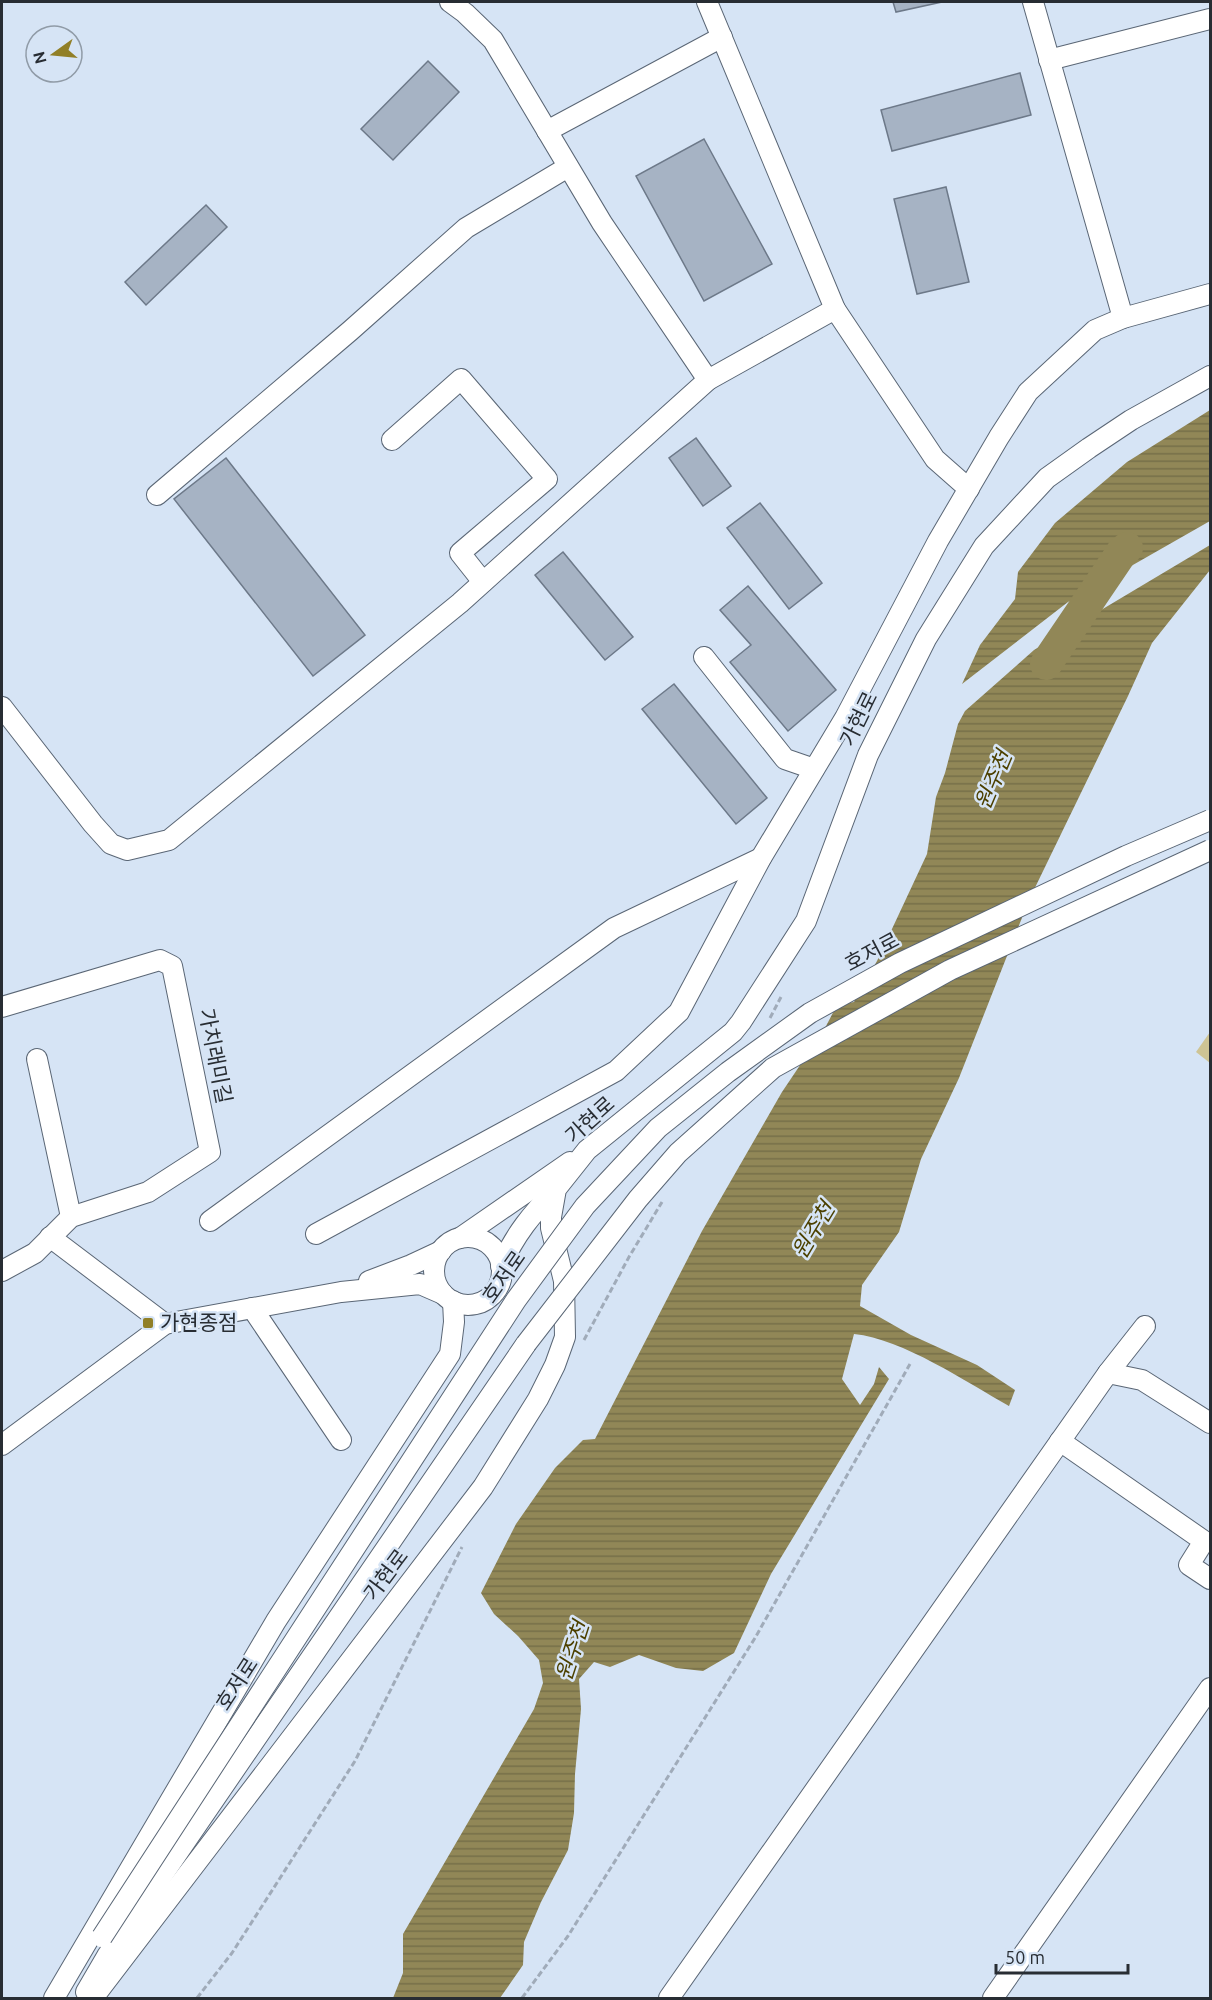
<svg xmlns="http://www.w3.org/2000/svg" width="1212" height="2000" font-family="Ubuntu,'Noto Sans KR',sans-serif">
  <style>
    .green { fill: #cec494 }
    .water { fill: url(#water-rules) }
    .lines { fill: none; stroke-linecap: round; stroke-linejoin: round }
    .river { stroke: #918757; stroke-width: 32 }
    .building { fill: #a6b3c4; stroke: #6d7989; stroke-width: 1.5 }
    .minor-casing { stroke: #5a6675; stroke-width: 22 }
    .path { stroke: #a0abb9; stroke-width: 3; stroke-dasharray: 6 3; stroke-linecap: butt }
    .minor { stroke: #fff; stroke-width: 20 }
    .minor-bridge-casing { stroke: #5a6675; stroke-width: 22; stroke-linecap: butt }
    .minor-bridge { stroke: #fff; stroke-width: 20 }
    .poi-dot { fill: #917f26; stroke: #d6e4f5; stroke-width: 2 }
    .labels { text-anchor: middle; stroke-width: 5; stroke-linejoin: round; paint-order: stroke }
    .street-label { font-size: 21px; fill: #282d33; stroke: #d6e4f5 }
    .poi-label { font-size: 21px; fill: #282d33; stroke: #d6e4f5; text-anchor: start }
    .water-label { font-size: 22px; font-style: italic; fill: #4c4000; stroke: #d6e4f5 }
  </style>
  <defs>
    <pattern id="water-rules" width="6" height="5" patternUnits="userSpaceOnUse" patternTransform="scale(1.5)"><rect width="6" height="5" fill="#918757"/><path d="M0 2.5h6" fill="none" stroke="#766f49"/></pattern>
  </defs>
  <rect width="100%" height="100%" fill="#d6e4f5"/>
  <polygon class="green" points="1210,1032 1210,1063 1196,1052"/>
  <g class="water">
    <polygon points="1210,410 1210,521 1068,602 962,684 980,645 1015,599 1018,572 1055,523 1127,462"/>
    <path d="M1210,545V570L1152,643L1128,696L1029,900L959,1078L921,1159L899,1232L862,1285L860,1306L911,1335L977,1365L1015,1390L1009,1406C966,1382 903,1339 854,1334L842,1379L860,1405L874,1384L879,1367L889,1379L771,1574L734,1653L703,1671L676,1668L639,1655L610,1667L594,1662L579,1679L581,1709L575,1774L574,1813L568,1850L541,1902L524,1942L523,1965L500,1998H393L403,1973V1934L534,1709L543,1683L539,1660L518,1636L494,1614L481,1593L516,1524L555,1468L583,1440L595,1439L702,1231L782,1092L825,1028L837,1005L854,1002L877,961L927,854L936,797L945,773L958,724L965,711L1034,650Z"/>
  </g>
  <g class="lines">
    <polyline class="river" points="1046,664 1122,552 1127,548"/>
  </g>
  <g class="building">
    <polygon points="893,2 942,2 896,12"/>
    <polygon points="428,61 459,92 393,160 361,129"/>
    <polygon points="1020,73 1031,115 892,151 881,110"/>
    <polygon points="704,139 772,264 704,301 636,176"/>
    <polygon points="946,187 969,282 917,294 894,199"/>
    <polygon points="206,205 227,227 146,305 125,282"/>
    <polygon points="696,438 731,486 703,506 669,458"/>
    <polygon points="226,458 365,635 313,676 174,499"/>
    <polygon points="760,503 822,583 789,609 727,528"/>
    <polygon points="563,552 633,637 605,660 535,575"/>
    <polygon points="748,586 836,690 788,731 730,662 751,645 720,610"/>
    <polygon points="674,684 767,798 736,824 642,709"/>
  </g>
  <g class="lines">
    <defs>
      <g id="minor">
        <polyline points="450,2 465,13 493,40 602,223 708,380"/>
        <polyline points="707,2 835,309 935,459 969,489"/>
        <polyline points="1033,2 1123,318"/>
        <polyline points="1049,60 1210,19"/>
        <polyline points="547,131 722,37"/>
        <polyline points="392,440 461,379 547,479 460,553 483,582"/>
        <polyline points="157,495 350,331 466,228 568,167"/>
        <polyline points="704,657 785,759 814,769"/>
        <polyline points="2,707 93,824 111,844 127,850 169,840 460,603 708,380 835,309"/>
        <polyline points="2,1007 160,960 172,966 210,1152 148,1192 71,1217 35,1253 2,1271"/>
        <polyline points="37,1059 71,1217"/>
        <polyline points="210,1221 614,928 761,858"/>
        <polyline points="316,1234 616,1071 679,1012 761,858 845,718 938,541 999,437 1028,392 1095,330 1123,318 1210,294"/>
        <polyline points="50,1237 165,1324"/>
        <circle cx="468" cy="1271" r="34"/>
        <polyline points="460,1238 570,1162"/>
        <path d="M501,1266C515,1234 532,1214 556,1189"/>
        <polyline points="369,1281 411,1265 441,1251"/>
        <polyline points="252,1308 341,1440"/>
        <polyline points="1108,1373 1145,1326"/>
        <polyline points="1060,1441 1204,1541 1189,1565 1210,1579"/>
        <polyline points="2,1445 165,1324 341,1292 420,1284 443,1294"/>
        <polyline points="86,1992 107,1956 526,1344"/>
        <polyline points="54,1998 276,1621 450,1354 454,1322 453,1301"/>
        <polyline points="93,1998 483,1487 538,1399 555,1365 565,1337 564,1281 551,1228 551,1217 556,1189 587,1150 733,1032 741,1022 806,921 868,755 926,639 984,546 1047,478 1089,448 1131,420 1210,376"/>
        <polyline points="669,1998 1108,1373 1142,1380 1210,1423"/>
        <polyline points="993,1998 1210,1688"/>
      </g>
    </defs>
    <use href="#minor" class="minor-casing"/>
    <g class="path">
      <polyline points="770,1018 781,997"/>
      <polyline points="584,1340 629,1257 662,1202"/>
      <polyline points="197,1998 232,1953 355,1761 462,1547"/>
      <polyline points="522,1998 568,1936 755,1638 910,1364"/>
    </g>
    <use href="#minor" class="minor"/>
    <defs>
      <g id="minor-bridge">
        <polyline points="526,1344 638,1199 678,1153 773,1068 950,970 1210,850"/>
        <polyline points="102,1937 516,1300 585,1206 658,1128 728,1072 810,1013 900,963 1126,856 1210,820"/>
      </g>
    </defs>
    <use href="#minor-bridge" class="minor-bridge-casing"/>
    <use href="#minor-bridge" class="minor-bridge"/>
  </g>
  <rect class="poi-dot" x="142" y="1317" width="12" height="12" rx="3"/>
  <g class="labels">
    <g class="street-label">
      <text transform="translate(859 719) rotate(-64)" y="7">가현로</text>
      <text transform="translate(872 952) rotate(-28)" y="7">호저로</text>
      <text transform="translate(215 1056) rotate(79)" y="7">가치래미길</text>
      <text transform="translate(590 1120) rotate(-42)" y="7">가현로</text>
      <text transform="translate(504 1277) rotate(-55)" y="7">호저로</text>
      <text transform="translate(386 1575) rotate(-53)" y="7">가현로</text>
      <text transform="translate(237 1684) rotate(-57)" y="7">호저로</text>
    </g>
    <g class="poi-label">
      <text x="160" y="1330">가현종점</text>
    </g>
    <g class="water-label">
      <text transform="translate(993 780) rotate(-67)" y="8">원주천</text>
      <text transform="translate(813 1230) rotate(-59)" y="8">원주천</text>
      <text transform="translate(572 1651) rotate(-72)" y="8">원주천</text>
    </g>
  </g>
  <rect width="1212" height="2000" fill="none" stroke="#282d33" stroke-width="6"/>
  <g transform="translate(54 54) rotate(255)"><circle r="28" fill="#d6e4f5" stroke="#909ba7" stroke-width="1.5"/>
  <path d="M0-4.5L10 22L0 15L-10 22Z" fill="#917f26"/>
  <text y="-9" font-size="16" font-weight="bold" text-anchor="middle" fill="#282d33">N</text>
  </g>
  <path d="M996 1964v9h132v-9" fill="none" stroke="#282d33" stroke-width="3"/>
  <text x="1005" y="1964" font-size="18" fill="#282d33" stroke="#d6e4f5" stroke-width="4.5" paint-order="stroke">50 m</text>
</svg>
